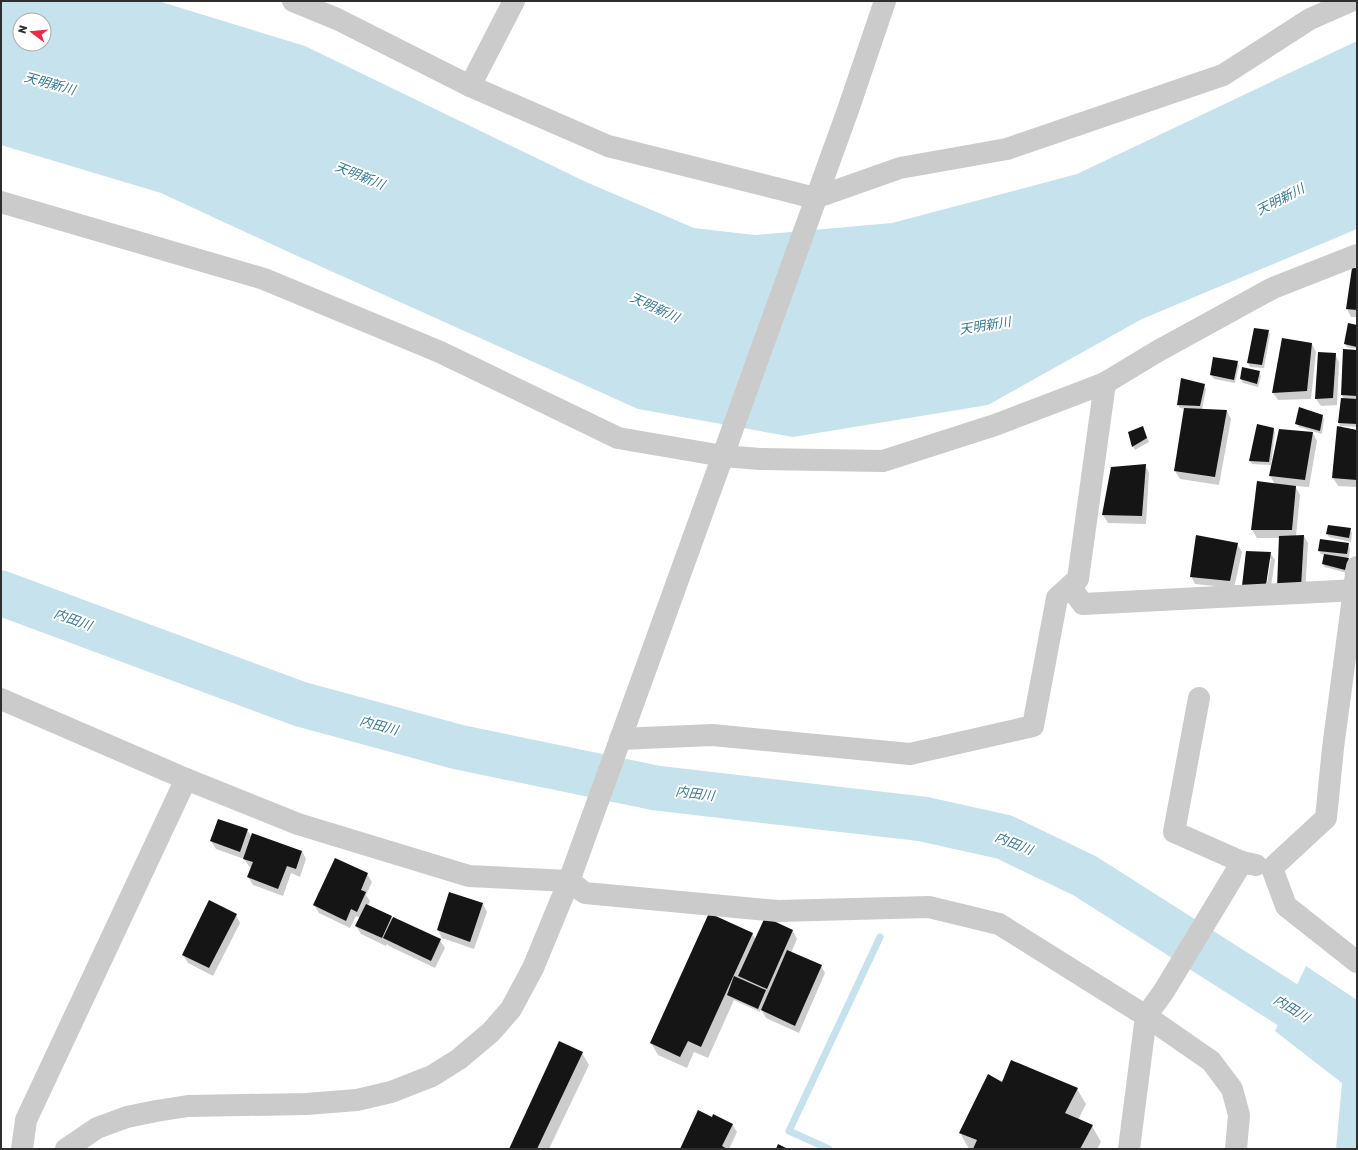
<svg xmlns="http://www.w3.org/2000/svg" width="1358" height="1150" font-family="Rubik,'Noto Sans JP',sans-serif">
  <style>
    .water { fill: #c6e2ed; fill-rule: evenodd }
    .shadow { fill: #0003; fill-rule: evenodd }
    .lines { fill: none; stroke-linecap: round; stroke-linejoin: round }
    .stream { stroke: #c6e2ed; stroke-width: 7 }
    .river { stroke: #c6e2ed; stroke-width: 45 }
    .building { fill: #151515 }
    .minor { stroke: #cbcbcb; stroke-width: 22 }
    .tertiary { stroke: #cbcbcb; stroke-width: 22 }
    .labels { text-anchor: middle; stroke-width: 4; stroke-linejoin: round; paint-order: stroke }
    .water-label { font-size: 13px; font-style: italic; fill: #387994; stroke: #fff }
  </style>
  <rect width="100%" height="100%" fill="#fff"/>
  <g class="water">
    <path d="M1,1H158L305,46L586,182L694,228L755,235L892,223L1077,174L1357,41V229L1142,319L988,405L793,437L638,409L293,254L161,193L1,145ZM20,20H44V44H20Z"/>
    <polygon points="1306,966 1357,1000 1357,1149 1336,1149 1342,1083 1275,1031"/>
  </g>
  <g class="shadow">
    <polygon points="1357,269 1357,317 1351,317 1347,309"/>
    <polygon points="1357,326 1357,349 1347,347 1345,344"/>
    <polygon points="1254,330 1268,331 1270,334 1264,368 1250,367 1248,363"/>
    <polygon points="1312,344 1316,352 1311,399 1278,400 1273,393"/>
    <polygon points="1344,350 1357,351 1357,427 1342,426 1342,428 1357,431 1357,487 1338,486 1333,478 1341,428 1339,423 1344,400 1342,395"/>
    <polygon points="1335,354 1339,362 1337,405 1321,406 1316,399"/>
    <polygon points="1237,362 1239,366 1235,383 1214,379 1211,375"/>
    <polygon points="1259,372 1261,376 1258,387 1243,383 1241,379"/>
    <polygon points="1204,385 1206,389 1202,410 1227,411 1231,419 1219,485 1180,479 1175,471 1185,409 1180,408 1178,405"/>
    <polygon points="1322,416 1324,419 1322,434 1299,427 1297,424"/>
    <polygon points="1273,429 1275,432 1271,465 1252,464 1250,461"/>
    <polygon points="1280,430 1313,433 1317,441 1309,487 1295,486 1300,495 1296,536 1304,536 1308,543 1305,594 1280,538 1257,538 1252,530 1257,482 1275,484 1270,476"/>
    <polygon points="1145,431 1149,442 1135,450 1133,446"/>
    <polygon points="1145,465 1149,473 1146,524 1108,523 1103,515 1112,468"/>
    <polygon points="1350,529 1352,533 1351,542 1329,537 1327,534"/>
    <polygon points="1237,544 1242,552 1234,588 1195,584 1191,576"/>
    <polygon points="1348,544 1350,548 1349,557 1347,557 1350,562 1347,573 1325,567 1323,563 1325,555 1321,554 1319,551"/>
    <path d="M1270,553L1275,560L1270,593H1248ZM1269,559H1271L1266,590H1264Z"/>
    <polygon points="247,830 252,837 302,851 306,859 300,877 291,873 283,896 253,885 248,877 252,868 249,866 244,859 216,849 211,841"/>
    <polygon points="367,874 372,882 366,895 370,901 368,906 391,916 393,920 440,940 445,948 435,968 389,946 387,944 386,946 361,934 356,926 360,918 356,916 350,928 319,913 314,905"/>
    <polygon points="483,904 487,912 474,949 442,938 438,930"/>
    <polygon points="236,915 240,923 213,976 188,963 183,955"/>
    <polygon points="766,918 793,931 797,939 791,953 821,966 825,973 799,1033 766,1018 761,1009 760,1012 734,1000 708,1058 694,1052 687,1068 658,1055 651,1043 752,933 756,940"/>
    <polygon points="582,1053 589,1065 549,1149 510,1149"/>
    <polygon points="1002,1084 1077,1089 1086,1104 1078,1120 1092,1126 1101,1142 1097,1149 969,1149 960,1133"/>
    <polygon points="712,1118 732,1124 737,1132 729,1149 681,1149"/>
  </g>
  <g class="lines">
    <polyline class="stream" points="829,1149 789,1131 880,937"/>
    <polyline class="river" points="1,593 300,704 458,747 656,788 923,819 1004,837 1085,876 1357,1049"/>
  </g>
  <g class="building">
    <polygon points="1352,268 1357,268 1357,310 1346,309"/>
    <polygon points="1348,323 1357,325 1357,347 1344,344"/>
    <polygon points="1254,328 1269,330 1262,365 1247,363"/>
    <polygon points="1282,338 1312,343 1307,391 1272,393"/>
    <polygon points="1343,349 1357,350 1357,396 1341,395"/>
    <polygon points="1318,352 1336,353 1333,398 1315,399"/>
    <polygon points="1213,357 1238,361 1234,380 1210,375"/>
    <polygon points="1242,367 1260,371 1257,384 1240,379"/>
    <polygon points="1181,378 1205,384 1200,406 1177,405"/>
    <polygon points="1341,398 1357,399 1357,424 1338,423"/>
    <polygon points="1299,407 1323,415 1320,431 1295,424"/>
    <polygon points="1184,408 1227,410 1215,477 1174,471"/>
    <polygon points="1257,424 1274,428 1269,462 1249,461"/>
    <polygon points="1143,426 1147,438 1132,447 1128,432"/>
    <polygon points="1337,426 1357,430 1357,480 1332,478"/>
    <polygon points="1279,429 1313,432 1305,480 1269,476"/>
    <polygon points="1146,464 1142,516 1102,515 1111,467"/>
    <polygon points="1257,481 1296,486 1292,530 1251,530"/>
    <polygon points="1328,525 1351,528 1349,538 1326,534"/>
    <polygon points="1196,535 1238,543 1230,581 1190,577"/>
    <polygon points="1304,535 1301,587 1277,588 1279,536"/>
    <polygon points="1320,539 1349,543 1347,554 1318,551"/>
    <polygon points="1246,551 1271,552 1266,585 1242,586"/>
    <polygon points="1324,554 1349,558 1345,570 1322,564"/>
    <polygon points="218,819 248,829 240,852 210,841"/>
    <polygon points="252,833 302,851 296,869 287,866 278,889 247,877 253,862 243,859"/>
    <polygon points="335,858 368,873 361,890 366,892 357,912 351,909 346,921 313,905"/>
    <polygon points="449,892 483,903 470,942 437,930"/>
    <polygon points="209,900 237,914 209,968 182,955"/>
    <polygon points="366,904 392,916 382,938 355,926"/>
    <polygon points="709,913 753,933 701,1047 688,1041 680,1057 650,1043"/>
    <polygon points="393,917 441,939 431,961 383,938"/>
    <polygon points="765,917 793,930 767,989 738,976"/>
    <polygon points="787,950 822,965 795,1026 761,1010"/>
    <polygon points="734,976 766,990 758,1009 727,995"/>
    <polygon points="559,1041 583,1052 537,1149 509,1149"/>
    <polygon points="1011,1060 1078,1088 1065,1113 1093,1125 1080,1149 973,1149 977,1140 959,1133 988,1074 1002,1082"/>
    <polygon points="698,1110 712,1117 713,1114 733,1124 722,1146 727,1149 680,1149"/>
    <polygon points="778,1144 788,1149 776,1149"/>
  </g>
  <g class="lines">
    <g class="minor">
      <polyline points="293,1 337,19 470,86 608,146 815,198 900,168 1007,149 1223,75 1310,19 1351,1"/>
      <polyline points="470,86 514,1"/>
      <polyline points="1,202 264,279 440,352 618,438 723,456 760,459 883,461 995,425 1105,383 1158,351 1273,288 1357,255"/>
      <polyline points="1070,587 1083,604 1357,590"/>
      <polyline points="1199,698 1174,832 1242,862 1256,865"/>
      <polyline points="1,699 186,779 298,824 469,876 569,881 585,893 778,911 929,907 999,924 1146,1016 1211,1061 1232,1089 1239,1115 1236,1149"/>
      <polyline points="620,739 712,735 910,754 1033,726 1057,598 1078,579 1105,383"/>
      <polyline points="1272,868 1326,818 1333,748 1357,567"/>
      <polyline points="1272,868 1286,906 1357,962"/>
      <polyline points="22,1149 26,1120 186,779"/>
      <polyline points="1129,1149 1146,1016 1164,991 1242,862"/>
    </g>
    <polyline class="tertiary" points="66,1149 97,1128 127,1117 156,1111 188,1106 306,1104 357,1100 391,1092 432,1076 459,1059 491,1032 511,1009 533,968 569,881 848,110 885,1"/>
  </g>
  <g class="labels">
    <g class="water-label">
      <text transform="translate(50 83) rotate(15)" y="5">天明新川</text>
      <text transform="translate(360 175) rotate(22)" y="5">天明新川</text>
      <text transform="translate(1280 199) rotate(-27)" y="5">天明新川</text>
      <text transform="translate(655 307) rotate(25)" y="5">天明新川</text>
      <text transform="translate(985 325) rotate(-9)" y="5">天明新川</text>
      <text transform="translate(73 619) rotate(20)" y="5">内田川</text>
      <text transform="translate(379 725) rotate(15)" y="5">内田川</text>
      <text transform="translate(695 793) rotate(7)" y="5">内田川</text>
      <text transform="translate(1014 843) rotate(22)" y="5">内田川</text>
      <text transform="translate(1292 1008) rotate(32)" y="5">内田川</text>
    </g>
  </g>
  <rect width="1358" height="1150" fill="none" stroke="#2e2e2e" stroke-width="4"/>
  <g transform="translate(32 32) rotate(286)"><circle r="19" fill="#ffffff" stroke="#ababab"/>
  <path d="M0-3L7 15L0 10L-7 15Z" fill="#ed2849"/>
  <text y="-6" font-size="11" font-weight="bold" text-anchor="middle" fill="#2e2e2e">N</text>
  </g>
</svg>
